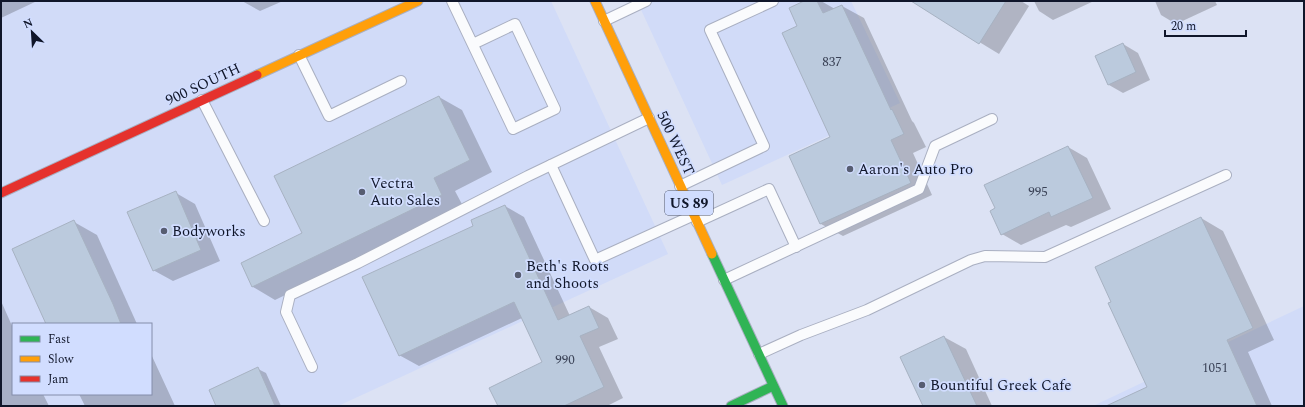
<svg xmlns="http://www.w3.org/2000/svg" width="1305" height="407" font-family="Spectral,serif">
  <style>
    .built { fill: #d1dbf8; fill-rule: evenodd }
    .shadow { fill: #0003 }
    .building { fill: #bbcadd; stroke: #a7b2c2 }
    .lines { fill: none; stroke-linecap: round; stroke-linejoin: round }
    .lane-casing { stroke: #a9afc1; stroke-width: 12 }
    .fast-casing { stroke: #a9afc1; stroke-width: 11 }
    .slow-casing { stroke: #a9afc1; stroke-width: 11 }
    .jam-casing { stroke: #a9afc1; stroke-width: 11 }
    .lane { stroke: #fafbfd; stroke-width: 10 }
    .fast { stroke: #30b455; stroke-width: 9 }
    .slow { stroke: #ff9f0a; stroke-width: 9 }
    .jam { stroke: #e5322d; stroke-width: 9 }
    .poi-dot { fill: #575d71; stroke: #d1ddff; stroke-width: 1.5 }
    .labels { text-anchor: middle; stroke-width: 3.5; stroke-linejoin: round; paint-order: stroke }
    .number-label { font-size: 13px; fill: #3b4357 }
    .shield { fill: #d1ddff; stroke: #4a526a; stroke-width: 1 }
    .shield-label { font-size: 14px; font-weight: bold; fill: #10162a }
    .street-label { font-size: 15px; fill: #10162a; stroke: #d1ddff }
    .poi-label { font-size: 15px; fill: #10162a; stroke: #d1ddff; text-anchor: start }
  </style>
  <rect width="100%" height="100%" fill="#dce2f4"/>
  <g class="built">
    <path d="M1,1H551L668,254L338,406H1ZM13,324H151V394H13Z"/>
    <polygon points="637,1 851,1 900,103 722,185"/>
    <polygon points="1304,306 1304,406 1093,406"/>
  </g>
  <g class="shadow">
    <polygon points="1,1 37,1 1,18"/>
    <polygon points="242,1 283,1 260,11"/>
    <polygon points="806,1 821,1 835,9 842,6 864,18 912,121 914,123 926,147 913,153 932,195 843,236 821,224 791,157 832,138 799,26"/>
    <polygon points="912,1 1021,1 1029,6 999,54"/>
    <polygon points="1034,1 1094,1 1053,20 1039,11"/>
    <polygon points="1155,1 1215,1 1217,5 1176,24 1161,15"/>
    <polygon points="1123,44 1138,53 1150,80 1123,93 1109,85"/>
    <polygon points="439,97 462,110 492,172 455,191 464,208 275,300 253,287 242,264 304,233"/>
    <polygon points="1068,147 1087,158 1111,209 1071,227 1066,225 1021,245 1002,234"/>
    <polygon points="176,193 195,204 220,261 173,281 153,270"/>
    <polygon points="505,206 524,217 570,316 589,307 608,318 618,339 599,347 623,398 607,406 499,406 543,363 522,318 419,366 399,355 475,226"/>
    <polygon points="1201,218 1223,231 1274,340 1248,352 1272,406 1109,406 1149,388 1112,302"/>
    <polygon points="74,222 97,235 137,324 47,324"/>
    <polygon points="1,301 13,328 13,394 43,394 49,406 1,406"/>
    <polygon points="944,337 966,349 992,406 924,406"/>
    <polygon points="151,354 175,406 85,406 79,394 151,394"/>
    <polygon points="258,369 266,373 281,406 217,406"/>
  </g>
  <g class="building">
    <polygon points="804,1 817,1 823,13 842,5 891,110 892,109 904,134 891,140 911,183 820,224 789,156 830,137 782,33 797,26 789,8"/>
    <polygon points="911,1 1006,1 979,44"/>
    <polygon points="1123,43 1136,72 1108,85 1095,56"/>
    <polygon points="439,96 470,160 434,178 442,195 252,287 241,263 302,233 274,176"/>
    <polygon points="1068,146 1093,198 1051,217 1049,212 1001,235 990,211 995,208 984,185"/>
    <polygon points="176,191 201,250 153,271 127,212"/>
    <polygon points="505,205 558,320 589,306 599,328 580,336 604,387 564,406 498,406 489,388 542,362 514,302 399,356 362,277 473,226 471,220"/>
    <polygon points="1201,217 1253,328 1227,340 1257,406 1106,406 1147,387 1108,303 1111,302 1095,267"/>
    <polygon points="74,220 113,304 121,324 46,324 12,249"/>
    <polygon points="944,336 977,406 923,406 900,357"/>
    <polygon points="258,367 275,406 216,406 209,390"/>
  </g>
  <g class="lines">
    <defs>
      <g id="lane">
        <polyline points="452,1 513,129 555,109 515,24 473,44"/>
        <polyline points="604,21 646,1"/>
        <polyline points="299,55 329,116 401,81"/>
        <polyline points="202,100 264,221"/>
        <polyline points="551,165 595,260 694,215"/>
        <polyline points="680,186 764,146 710,30 773,1"/>
        <polyline points="697,222 769,189 796,247"/>
        <polyline points="724,280 919,189 935,146 992,119"/>
        <polyline points="759,354 801,335 867,310 971,260 985,256 1045,257 1226,175"/>
        <polyline points="312,367 286,312 290,295 358,263 528,176 649,118"/>
      </g>
      <g id="fast">
        <polyline points="712,254 783,406"/>
        <polyline points="731,406 773,386"/>
      </g>
      <g id="slow">
        <polyline points="595,1 712,254"/>
        <polyline points="257,75 418,1"/>
      </g>
      <polyline id="jam" points="1,193 257,75"/>
    </defs>
    <use href="#lane" class="lane-casing"/>
    <use href="#fast" class="fast-casing"/>
    <use href="#slow" class="slow-casing"/>
    <use href="#jam" class="jam-casing"/>
    <use href="#lane" class="lane"/>
    <use href="#fast" class="fast"/>
    <use href="#slow" class="slow"/>
    <use href="#jam" class="jam"/>
  </g>
  <g class="poi-dot">
    <circle cx="850" cy="169" r="4"/>
    <circle cx="362" cy="192" r="4"/>
    <circle cx="164" cy="231" r="4"/>
    <circle cx="518" cy="275" r="4"/>
    <circle cx="922" cy="385" r="4"/>
  </g>
  <g class="labels">
    <g class="number-label">
      <text x="832" y="66">837</text>
      <text x="1038" y="196">995</text>
      <text x="565" y="364">990</text>
      <text x="1215" y="372">1051</text>
    </g>
    <rect class="shield" x="665" y="191" width="48" height="24" rx="3"/>
    <g class="shield-label">
      <text x="689" y="208">US 89</text>
    </g>
    <g class="street-label">
      <text transform="translate(203 84) rotate(-25)" y="5">900 SOUTH</text>
      <text transform="translate(676 143) rotate(65)" y="5">500 WEST</text>
    </g>
    <g class="poi-label">
      <text x="858" y="174">Aaron's Auto Pro</text>
      <text x="370" y="188">Vectra<tspan x="370" dy="17">Auto Sales</tspan></text>
      <text x="172" y="236">Bodyworks</text>
      <text x="526" y="271">Beth's Roots<tspan x="526" dy="17">and Shoots</tspan></text>
      <text x="930" y="390">Bountiful Greek Cafe</text>
    </g>
  </g>
  <rect width="1305" height="407" fill="none" stroke="#10162a" stroke-width="4"/>
  <rect x="12" y="323" width="140" height="72" fill="#d1ddff" stroke="#848daa"/>
  <rect x="20" y="336" width="20" height="6" fill="#30b455" stroke="#848daa"/>
  <text x="48" y="343" font-size="12" fill="#10162a">Fast</text>
  <rect x="20" y="356" width="20" height="6" fill="#ff9f0a" stroke="#848daa"/>
  <text x="48" y="363" font-size="12" fill="#10162a">Slow</text>
  <rect x="20" y="376" width="20" height="6" fill="#e5322d" stroke="#848daa"/>
  <text x="48" y="383" font-size="12" fill="#10162a">Jam</text>
  <g transform="translate(32 32) rotate(335)" stroke="#d1ddff" stroke-width="3" paint-order="stroke">
  <path d="M0-3L7 15L0 10L-7 15Z" fill="#10162a"/>
  <text y="-6" font-size="11" font-weight="bold" text-anchor="middle" fill="#10162a">N</text>
  </g>
  <path d="M1165 30v6h81v-6" fill="none" stroke="#10162a" stroke-width="2"/>
  <text x="1171" y="30" font-size="12" fill="#10162a" stroke="#d1ddff" stroke-width="3" paint-order="stroke">20 m</text>
</svg>
